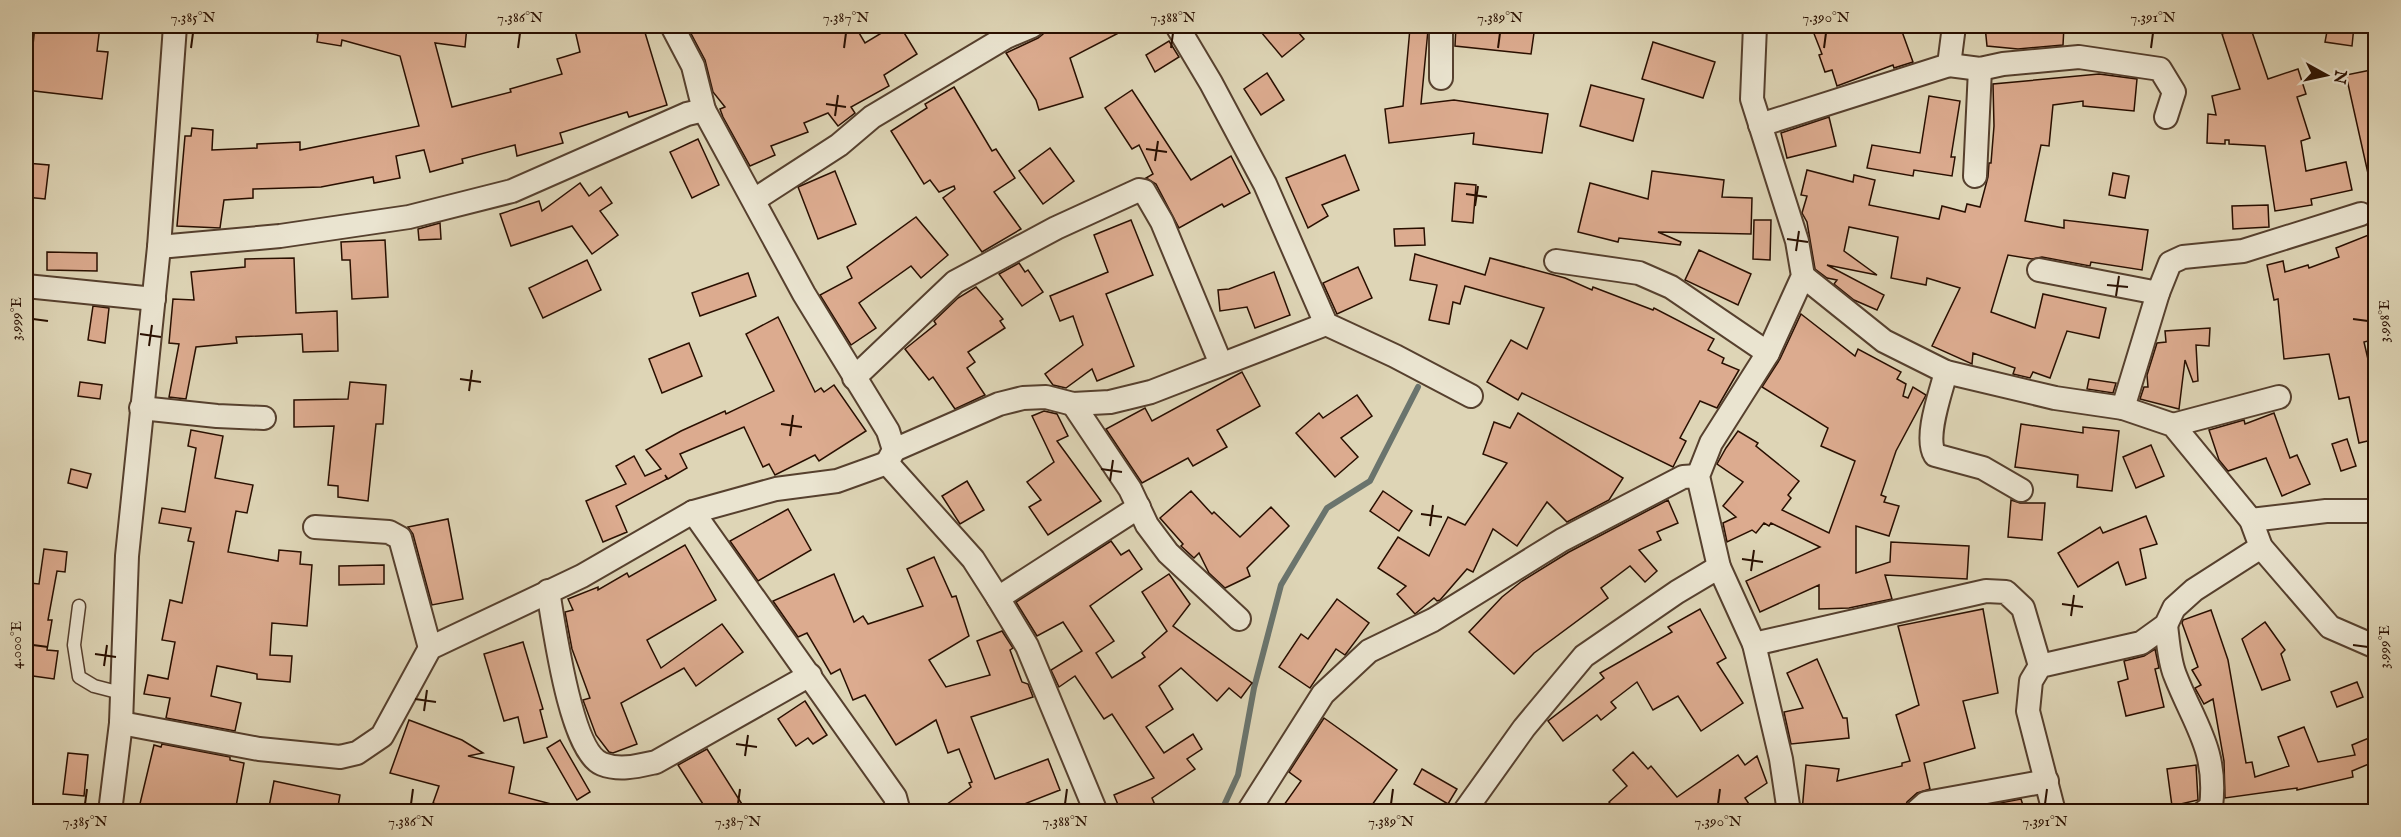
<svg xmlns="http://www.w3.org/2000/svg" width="2401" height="837" font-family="'IM FELL English',serif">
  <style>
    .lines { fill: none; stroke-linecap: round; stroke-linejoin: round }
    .stream { stroke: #6a746d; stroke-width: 6 }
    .building { fill: #dcab8f; stroke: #290f00; stroke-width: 1.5 }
    .service-casing { stroke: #56402e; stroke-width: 15 }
    .minor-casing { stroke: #56402e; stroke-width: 26 }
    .service { stroke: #eae4d0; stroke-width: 12 }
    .minor { stroke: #eae4d0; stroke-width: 22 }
    .ticks { fill: none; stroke: #290f00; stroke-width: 2 }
    .neatline { fill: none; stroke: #290f00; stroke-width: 2 }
    .ticks-label { font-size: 15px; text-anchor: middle; fill: #290f00 }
  </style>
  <rect width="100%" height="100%" fill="#ded5b6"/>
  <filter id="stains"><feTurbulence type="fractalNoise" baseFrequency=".00333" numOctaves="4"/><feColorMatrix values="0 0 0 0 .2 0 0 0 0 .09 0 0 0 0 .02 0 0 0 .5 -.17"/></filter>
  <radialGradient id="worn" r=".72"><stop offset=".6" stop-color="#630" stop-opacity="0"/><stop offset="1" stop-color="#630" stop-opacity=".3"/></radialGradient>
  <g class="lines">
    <polyline class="stream" points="1221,812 1238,775 1254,688 1281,585 1327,508 1370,481 1418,387"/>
  </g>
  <g class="building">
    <polygon points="35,26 100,26 97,51 108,52 102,99 26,90 29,45 33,45"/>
    <polygon points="306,26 467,26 465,47 435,43 452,107 511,92 510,89 562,74 557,59 580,52 574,26 643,26 667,105 629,117 627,112 560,133 563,143 517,156 515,145 462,159 463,163 430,172 424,150 396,156 400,178 374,183 373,177 321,187 253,189 253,198 224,200 220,228 177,226 185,136 191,136 192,128 213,130 212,150 257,148 257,144 300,142 300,150 419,126 400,56 342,40 341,46 317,42 318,34 306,31"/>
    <polygon points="687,26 855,26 865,43 893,26 900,26 917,54 884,75 889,86 851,107 855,113 838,126 828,113 804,123 808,132 771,146 775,155 750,166 723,117 720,109 725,107 713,92 705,60"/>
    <polygon points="1045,26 1132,26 1070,58 1083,97 1039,110 1036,100 1006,53 1038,38 1043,34"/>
    <polygon points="1256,26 1293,26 1304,39 1282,57"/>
    <polygon points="1456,26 1535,26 1531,54 1455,46"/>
    <polygon points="1811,26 1900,26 1913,62 1894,68 1893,65 1837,86 1832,70 1825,72 1819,55 1822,54"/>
    <polygon points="1985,26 2064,26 2063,45 2018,49 1987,46"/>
    <polygon points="2246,26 2250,26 2268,79 2298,69 2306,94 2297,97 2310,138 2301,141 2306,171 2346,162 2352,190 2311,199 2312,205 2275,211 2265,146 2229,144 2229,140 2225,140 2225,144 2207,143 2208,114 2216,115 2212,96 2240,89 2222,34"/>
    <polygon points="2328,26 2354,26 2352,46 2325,42"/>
    <polygon points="1410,28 1428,30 1421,104 1454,100 1548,114 1542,153 1473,144 1474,133 1389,143 1385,109 1403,106"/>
    <polygon points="1169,41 1179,57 1155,72 1146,55"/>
    <polygon points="1653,42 1715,62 1703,98 1642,79"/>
    <polygon points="2376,69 2376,177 2369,178 2346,75"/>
    <polygon points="1267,73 1284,100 1261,115 1244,89"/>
    <polygon points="2099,74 2137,79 2134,111 2083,106 2083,101 2053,105 2049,146 2041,145 2025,221 2064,228 2064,220 2148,230 2142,270 2091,262 2090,266 2042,257 2032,259 2008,255 1991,312 2035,328 2043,294 2106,308 2099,338 2067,331 2050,378 2033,372 2030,378 2013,374 2015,368 1973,353 1972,364 1932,346 1960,288 1927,278 1926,285 1891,278 1898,237 1849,227 1844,251 1877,275 1827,265 1884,295 1877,310 1854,300 1834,284 1837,280 1827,278 1815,269 1807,222 1802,213 1807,196 1801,195 1807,170 1853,182 1854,175 1875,180 1869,205 1939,219 1942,206 1965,212 1967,204 1980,207 1988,177 1989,163 1991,163 1994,126 1993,84"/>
    <polygon points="1591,85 1644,99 1633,141 1580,126"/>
    <polygon points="954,87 992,151 996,149 1015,178 994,192 1021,229 982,252 943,198 955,189 954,186 939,192 930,180 924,184 891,131 927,108 925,104"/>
    <polygon points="1132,90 1191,180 1231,156 1250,193 1224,207 1222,204 1179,228 1156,184 1146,178 1153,174 1139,145 1132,149 1105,108"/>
    <polygon points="1929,96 1960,101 1951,157 1955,157 1952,176 1914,170 1913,176 1867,168 1872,145 1920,153"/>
    <polygon points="1829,117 1836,146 1787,158 1781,133"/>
    <polygon points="698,139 719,185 692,198 670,152"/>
    <polygon points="1050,148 1074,181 1043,204 1019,171"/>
    <polygon points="1345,155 1359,190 1322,205 1328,216 1308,228 1286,178"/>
    <polygon points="26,163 49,165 45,199 26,197"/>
    <polygon points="835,171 856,224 818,239 798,187"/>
    <polygon points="1652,171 1724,180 1722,197 1752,198 1751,234 1658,232 1681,242 1680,245 1619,238 1618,242 1578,232 1590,183 1648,199"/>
    <polygon points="2113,173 2129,176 2125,198 2109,195"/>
    <polygon points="580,183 589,196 601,187 612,203 600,211 618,235 592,254 572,226 511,246 500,214 539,201 542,211"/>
    <polygon points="1455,183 1476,185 1473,223 1452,221"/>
    <polygon points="2268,205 2269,227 2233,229 2232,206"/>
    <polygon points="916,217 948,255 921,278 911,266 859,303 876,328 851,345 820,295 852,278 847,267"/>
    <polygon points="1131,220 1153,275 1106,294 1134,366 1097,381 1092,369 1066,388 1053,385 1045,374 1083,345 1073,316 1060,321 1050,296 1108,272 1094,235"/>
    <polygon points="1754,220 1771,220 1770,260 1753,259"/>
    <polygon points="440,223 441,239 419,240 418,229"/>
    <polygon points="1424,228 1425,245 1395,246 1394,229"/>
    <polygon points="2376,232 2376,339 2364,342 2376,394 2376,439 2359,443 2349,397 2339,399 2329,354 2284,359 2278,299 2274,300 2267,265 2283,261 2285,272 2308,265 2309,268 2339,257 2336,248"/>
    <polygon points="385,240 388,297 352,299 350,260 342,260 341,242"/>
    <polygon points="1699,250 1751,274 1738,305 1685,280"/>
    <polygon points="47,252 97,253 97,271 47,270"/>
    <polygon points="1415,254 1485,275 1490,258 1565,278 1592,290 1593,287 1653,310 1654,308 1714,339 1708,350 1724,358 1722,363 1739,370 1717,408 1700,401 1680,438 1686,441 1673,467 1522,393 1518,400 1487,382 1511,340 1527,349 1544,308 1465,286 1460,304 1453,302 1449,324 1429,320 1437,285 1410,280"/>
    <polygon points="294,258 296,313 337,311 338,351 303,352 302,334 236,337 237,343 196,347 186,399 169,397 179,344 169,343 173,299 194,300 191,272 245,267 245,259"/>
    <polygon points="587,260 601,290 543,318 529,288"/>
    <polygon points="1019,263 1025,272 1028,270 1043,292 1022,306 999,274"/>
    <polygon points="1358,267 1372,298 1337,314 1323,283"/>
    <polygon points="1274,272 1290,315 1255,328 1247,307 1220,311 1218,290 1229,289"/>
    <polygon points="748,273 756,296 700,316 692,293"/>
    <polygon points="976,287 1003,319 1000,321 1005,328 968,352 975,362 967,368 985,395 955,409 933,377 929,380 905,349 936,324 934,321 958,298"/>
    <polygon points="93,306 109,308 105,343 88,340"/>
    <polygon points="1801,314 1855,356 1858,349 1901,372 1897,379 1906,384 1903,396 1908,398 1913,387 1926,395 1896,451 1881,495 1886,497 1884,502 1899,506 1889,536 1856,526 1856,573 1890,562 1891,542 1969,546 1967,579 1885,575 1892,599 1849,608 1819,609 1819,585 1760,612 1746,581 1820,547 1771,523 1769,526 1764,523 1756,533 1752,530 1727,542 1723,523 1736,517 1723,506 1743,482 1717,464 1726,448 1738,431 1758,443 1756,446 1799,481 1788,495 1791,498 1782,510 1829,533 1855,461 1821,446 1828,428 1762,387 1780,359"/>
    <polygon points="778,317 815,392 821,388 824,392 834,385 866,431 819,461 815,455 775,475 769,464 763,467 744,427 680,454 687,468 668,479 665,475 667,479 616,506 627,532 603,542 586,501 626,484 616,466 634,456 645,476 661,469 646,450 681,431 725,411 726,414 774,391 746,334"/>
    <polygon points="2210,328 2209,346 2196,345 2198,381 2193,382 2185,360 2179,409 2140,399 2144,387 2148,387 2147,375 2157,343 2166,342 2165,331"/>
    <polygon points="689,343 702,376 662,393 649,359"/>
    <polygon points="1242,372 1260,406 1217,430 1227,447 1193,466 1188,458 1142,483 1106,429 1145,408 1152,421"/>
    <polygon points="2089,379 2116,383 2113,393 2087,389"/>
    <polygon points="80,382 102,385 100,399 78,396"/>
    <polygon points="350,382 386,385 383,424 376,424 368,501 338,497 338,486 328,485 334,426 294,427 294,400 348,399"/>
    <polygon points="1357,395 1372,416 1341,438 1358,457 1335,477 1296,433 1319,413 1323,418"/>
    <polygon points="1044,411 1057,414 1068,436 1057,441 1101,501 1048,535 1029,507 1041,500 1027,482 1054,462 1032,416"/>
    <polygon points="1518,413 1623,478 1609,500 1567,522 1547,502 1517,546 1493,529 1473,572 1467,569 1440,600 1437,601 1434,598 1415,614 1397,594 1406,586 1378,568 1398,537 1429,556 1448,517 1465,525 1507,463 1483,454 1494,422 1510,428"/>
    <polygon points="2274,413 2290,458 2297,455 2310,484 2282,496 2266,458 2228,471 2219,460 2209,430 2244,420 2245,424"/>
    <polygon points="2021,424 2083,433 2083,427 2119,431 2112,491 2077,487 2078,475 2015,467"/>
    <polygon points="191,430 223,436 215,478 253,485 247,513 236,511 228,552 278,561 279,550 301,552 300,564 312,565 307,626 272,623 270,655 292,656 290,682 257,679 257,674 217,666 211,696 241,703 235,731 166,718 170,698 144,694 148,675 168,679 175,642 162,640 170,600 182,603 194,542 188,541 191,528 159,523 162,508 185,512 196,448 188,446"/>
    <polygon points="2347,439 2356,466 2341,471 2332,444"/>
    <polygon points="2151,445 2164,476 2136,488 2123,457"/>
    <polygon points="71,469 91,474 87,488 68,483"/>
    <polygon points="967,481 984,510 960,524 942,496"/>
    <polygon points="1191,491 1212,514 1214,512 1240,537 1271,507 1289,526 1247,568 1250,576 1225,588 1209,573 1199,553 1194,558 1181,546 1183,544 1160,518"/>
    <polygon points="1383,491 1412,511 1399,531 1370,511"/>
    <polygon points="1668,500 1678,523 1657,532 1661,540 1639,550 1657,571 1645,582 1630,566 1601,588 1608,598 1534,653 1514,674 1469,632 1502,597 1522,581 1569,552"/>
    <polygon points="2011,500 2020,503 2045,503 2042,540 2008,537"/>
    <polygon points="788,509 811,550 758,581 730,541"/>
    <polygon points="2146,516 2157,544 2140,549 2146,578 2126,585 2118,562 2078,587 2058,553 2100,527 2103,533"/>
    <polygon points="448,519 463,599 432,605 413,534 408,527"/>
    <polygon points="1111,541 1121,555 1129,550 1142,569 1090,606 1114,641 1096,653 1112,678 1145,657 1142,653 1167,631 1142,592 1169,574 1190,604 1173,626 1252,683 1241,698 1229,688 1217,701 1181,668 1159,686 1173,709 1146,727 1164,753 1193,734 1202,749 1187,759 1195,769 1152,798 1158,812 1121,812 1114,795 1154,778 1112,714 1104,719 1075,676 1059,687 1051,670 1082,651 1063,622 1037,636 1016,602"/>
    <polygon points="685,545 716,600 647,640 661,668 722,624 743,652 696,686 684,668 621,703 637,744 613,753 609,752 596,735 583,700 590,698 572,649 565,612 573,610 568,599 598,587 598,590 627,573 629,577"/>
    <polygon points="44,549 67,552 65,572 57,571 48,620 52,620 47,650 58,651 54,679 26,675 26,608 30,583 39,584"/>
    <polygon points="934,557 952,597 956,596 969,636 929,660 946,687 990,675 977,641 1002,631 1013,648 1010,650 1022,682 1028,684 1033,697 971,717 995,779 1048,759 1060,790 1004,812 936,812 971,787 969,783 972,782 959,749 948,753 936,720 896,745 865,695 853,700 840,669 831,674 807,633 798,637 773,601 834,574 854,622 863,616 868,624 923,606 907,569"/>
    <polygon points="384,565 384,584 339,585 339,566"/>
    <polygon points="1337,599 1369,623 1345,655 1336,649 1310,688 1279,667 1301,634 1308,639"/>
    <polygon points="1700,609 1726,658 1717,663 1743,703 1701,731 1678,696 1653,710 1637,682 1611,702 1616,708 1601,720 1597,715 1563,741 1548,721 1604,678 1600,673 1672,632 1668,627"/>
    <polygon points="1983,609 1998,693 1963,701 1975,748 1924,763 1930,789 1917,793 1907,802 1903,812 1802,812 1806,765 1839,769 1837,781 1902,766 1902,763 1910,761 1896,715 1919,705 1898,626"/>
    <polygon points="2211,610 2228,660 2246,763 2252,762 2255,777 2289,766 2278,737 2304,727 2318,762 2355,755 2352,745 2376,735 2376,761 2352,771 2353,777 2297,790 2297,788 2225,798 2224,761 2213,699 2204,704 2195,688 2201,685 2192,670 2198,667 2182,623 2183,620"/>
    <polygon points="2265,622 2285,650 2281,654 2290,680 2262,690 2242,639"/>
    <polygon points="523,642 543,709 540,710 547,737 524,743 518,717 504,721 484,654"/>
    <polygon points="2155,649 2159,668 2155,669 2164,707 2126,716 2118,682 2128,679 2124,661 2144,656"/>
    <polygon points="1817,659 1843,718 1847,718 1849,738 1791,744 1784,712 1803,708 1787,673"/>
    <polygon points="2357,682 2363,697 2337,707 2331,692"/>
    <polygon points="805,701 827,735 813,744 808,738 796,746 778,719"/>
    <polygon points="1324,718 1397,770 1367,812 1279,812 1301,781 1289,772"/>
    <polygon points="409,720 462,740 483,753 468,756 514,767 509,793 559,806 558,812 478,812 459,805 457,811 433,803 439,786 390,773"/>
    <polygon points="560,740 590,792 577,800 547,748"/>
    <polygon points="162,744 230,757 230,760 244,763 235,812 138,812 154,745 161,747"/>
    <polygon points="707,749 747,812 708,812 678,765"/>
    <polygon points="1633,752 1648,769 1651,766 1677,797 1738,755 1745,765 1757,756 1767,783 1745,798 1749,804 1739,812 1731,812 1726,804 1715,812 1617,812 1609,802 1627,786 1613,770"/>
    <polygon points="68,753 88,755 84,796 63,794"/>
    <polygon points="2196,765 2198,800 2172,806 2167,769"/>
    <polygon points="1422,769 1457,789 1448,804 1414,784"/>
    <polygon points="274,781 340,795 337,812 291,809 291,812 268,812"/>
    <polygon points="2021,799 2025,812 1963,812 1963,810"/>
  </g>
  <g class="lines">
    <defs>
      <polyline id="service" points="79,606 74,645 79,677 94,686 121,693"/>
      <g id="minor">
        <polyline points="672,26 693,66 704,110"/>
        <polyline points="1177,26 1211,83 1265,184 1326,324 1395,356 1471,396"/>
        <polyline points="1441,26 1441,78"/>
        <polyline points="1755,26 1752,99 1797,241 1803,276 1768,353 1711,443 1698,476 1719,567 1754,644 1781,759 1789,812"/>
        <polyline points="1949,65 1980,69 2003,64 2079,57 2160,69 2174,92 2166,117"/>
        <polyline points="1760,125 1949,65 1954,26"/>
        <polyline points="1975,176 1980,69"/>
        <polyline points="754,200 839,145 872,117 1006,37 1032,26"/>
        <polyline points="159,247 280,236 409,217 512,191 687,114 704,110 804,294 888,431 894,450 887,463 973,559 998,598 1027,646 1096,812"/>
        <polyline points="1556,261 1639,273 1671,287 1768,353"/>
        <polyline points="2039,270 2158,293"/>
        <polyline points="1803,276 1884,341 1946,372 2055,398 2123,408 2173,425 2251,520 2261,547 2330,627 2376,647"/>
        <polyline points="26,286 154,299"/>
        <path d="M1946,372C1941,392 1924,437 1935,455L1983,468L2021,490"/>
        <polyline points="854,378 955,282 1056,228 1139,190 1144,191 1162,222 1221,364"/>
        <polyline points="1073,404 1130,489 1147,525 1168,553 1239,619"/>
        <polyline points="141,408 217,416 264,418"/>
        <polyline points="2123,408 2158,293 2170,263 2183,257 2243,251 2361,214"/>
        <polyline points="2173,425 2279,397"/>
        <polyline points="894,450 999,404 1023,398 1046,397 1073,404 1110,402 1151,392 1326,324"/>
        <polyline points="693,512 895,797 899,812"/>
        <polyline points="2251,520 2326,511 2376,511"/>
        <polyline points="315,527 389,532 400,538 430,648"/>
        <path d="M548,591C554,625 570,751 602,764C620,771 638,766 656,762L810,675"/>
        <polyline points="998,598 1139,507"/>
        <path d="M2166,625C2168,641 2169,660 2175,675C2194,724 2218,750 2211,807L2204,812"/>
        <polyline points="1754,644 1986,591 2006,592 2023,608 2040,666"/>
        <polyline points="121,723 259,749 340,757 357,753 382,736 430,648 582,576 693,512 776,489 837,481 887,463"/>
        <polyline points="110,812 121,723 127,556 159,247 175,26"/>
        <polyline points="1248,812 1323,694 1369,651 1433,620 1562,540 1683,477 1698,476"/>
        <polyline points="1464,812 1524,728 1584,656 1677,592 1719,567"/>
        <polyline points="1916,812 1926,803 2047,781"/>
        <polyline points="2054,812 2028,711 2031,681 2040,666 2141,643 2166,625 2174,608 2194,590 2261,547"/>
      </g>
    </defs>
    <use href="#service" class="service-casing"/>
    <use href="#minor" class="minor-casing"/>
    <use href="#service" class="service"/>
    <use href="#minor" class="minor"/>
  </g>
  <path class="ticks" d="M191,48L193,33M518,48L520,33M844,48L846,33M1171,48L1173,33M1498,48L1500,33M1824,48L1826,33M2151,48L2153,33M826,104L846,107M835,116L838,95M1146,149L1167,152M1155,161L1158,141M1466,194L1487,197M1475,206L1478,186M1787,239L1808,242M1796,251L1799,231M2107,285L2128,287M2116,296L2119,276M33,319L48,321M2353,319L2368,321M140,334L161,337M149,346L152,325M460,379L481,382M469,391L472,370M781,424L802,427M790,436L793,415M1101,469L1122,472M1110,481L1113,460M1421,514L1442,517M1430,526L1433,505M1742,559L1763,562M1751,571L1754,550M2062,604L2083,607M2071,616L2074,595M33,645L48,647M2353,645L2368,647M95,654L116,657M104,666L107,645M415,699L436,702M424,711L427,690M736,744L757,747M745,756L748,735M85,804L87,789M411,804L413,789M738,804L740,789M1065,804L1067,789M1391,804L1393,789M1718,804L1720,789M2045,804L2047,789"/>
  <rect width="2401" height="837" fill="none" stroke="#ded5b6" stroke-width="66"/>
  <g transform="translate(2326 75) rotate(98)" stroke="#eae4d0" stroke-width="4.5" paint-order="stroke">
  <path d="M0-4.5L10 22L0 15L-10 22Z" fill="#290f00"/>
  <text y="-9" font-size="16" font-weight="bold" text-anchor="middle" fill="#290f00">N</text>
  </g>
  <rect x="33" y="33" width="2335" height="771" class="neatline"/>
  <g class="ticks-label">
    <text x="193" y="22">7.385°N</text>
    <text x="520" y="22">7.386°N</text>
    <text x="846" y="22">7.387°N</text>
    <text x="1173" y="22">7.388°N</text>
    <text x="1500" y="22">7.389°N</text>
    <text x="1826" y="22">7.390°N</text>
    <text x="2153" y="22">7.391°N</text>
    <text transform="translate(16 319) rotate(-90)" y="5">3.999°E</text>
    <text transform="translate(2384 321) rotate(-90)" y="5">3.998°E</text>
    <text transform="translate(16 645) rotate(-90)" y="5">4.000°E</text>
    <text transform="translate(2384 647) rotate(-90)" y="5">3.999°E</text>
    <text x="85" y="826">7.385°N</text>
    <text x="411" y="826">7.386°N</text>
    <text x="738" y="826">7.387°N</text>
    <text x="1065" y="826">7.388°N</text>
    <text x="1391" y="826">7.389°N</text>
    <text x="1718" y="826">7.390°N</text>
    <text x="2045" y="826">7.391°N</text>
  </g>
  <rect width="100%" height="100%" filter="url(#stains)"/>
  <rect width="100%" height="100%" fill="url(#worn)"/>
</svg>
